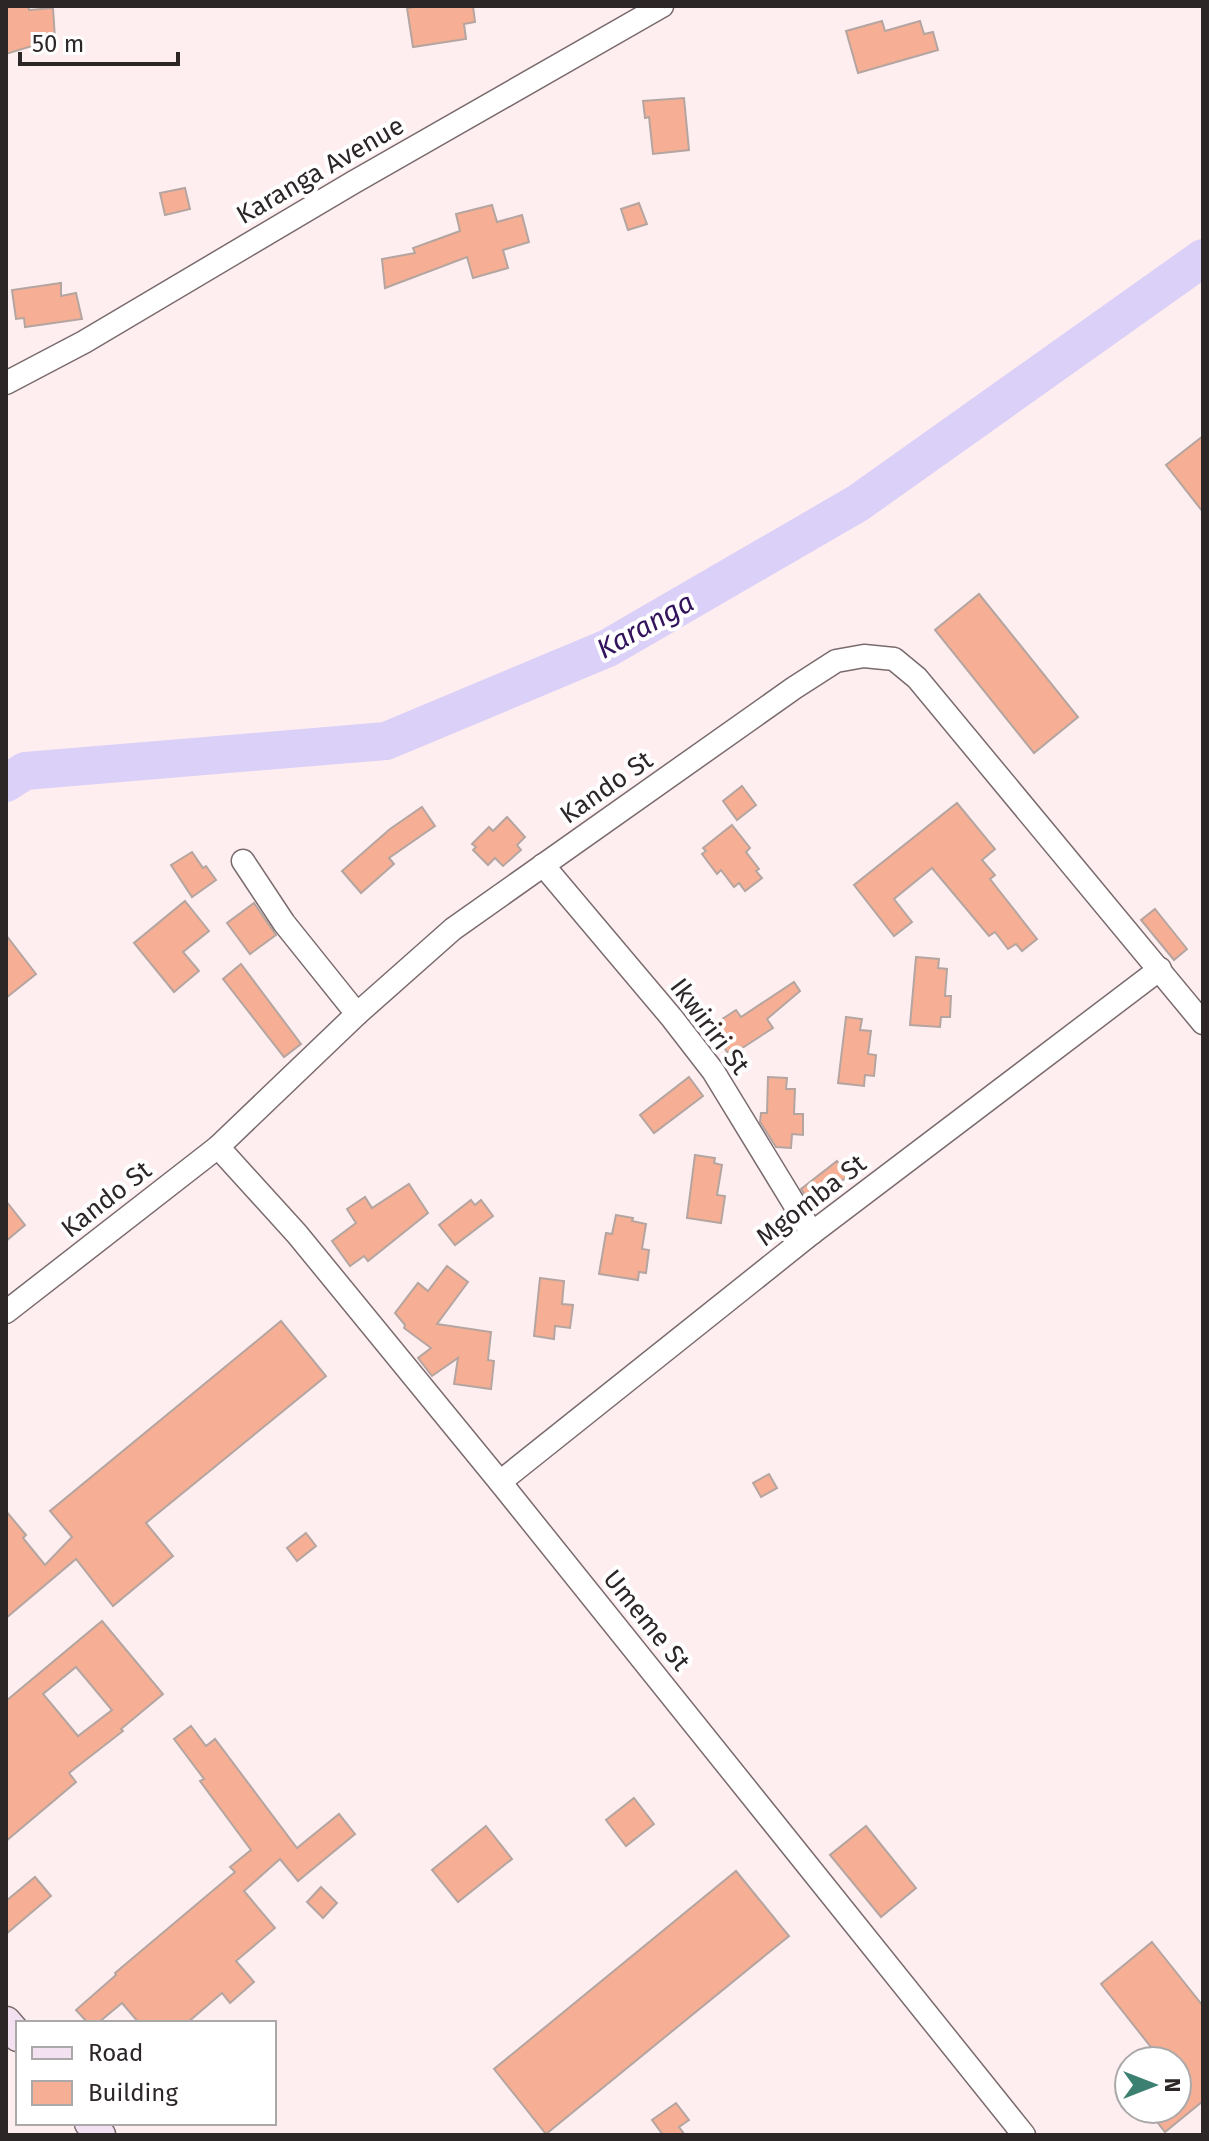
<svg xmlns="http://www.w3.org/2000/svg" width="1209" height="2141" font-family="'Fira Sans',sans-serif">
  <style>
    .lines { fill: none; stroke-linecap: round; stroke-linejoin: round }
    .river { stroke: #dbd0f7; stroke-width: 38 }
    .building { fill: #f6af94; stroke: #b4a5a0; stroke-width: 2; fill-rule: evenodd }
    .street-casing { stroke: #7a6b6e; stroke-width: 25 }
    .secondary-casing { stroke: #7a6b6e; stroke-width: 33 }
    .street { stroke: #fff; stroke-width: 22 }
    .secondary { stroke: #f3e0f0; stroke-width: 30 }
    .labels { text-anchor: middle; stroke-width: 8; stroke-linejoin: round; paint-order: stroke }
    .street-label { font-size: 26px; fill: #2c2627; stroke: #fff }
    .water-label { font-size: 28px; font-style: italic; fill: #33135c; stroke: #fff }
  </style>
  <rect width="100%" height="100%" fill="#ffeef0"/>
  <g class="lines">
    <polyline class="river" points="6,783 25,771 386,741 608,648 858,503 1203,258"/>
  </g>
  <g class="building">
    <polygon points="6,6 28,6 29,10 53,8 55,39 6,54"/>
    <polygon points="422,6 473,6 475,22 464,24 466,39 413,47 407,8"/>
    <polygon points="882,21 885,31 920,21 924,34 933,32 938,50 858,73 846,31"/>
    <polygon points="684,98 689,150 653,154 649,117 645,118 643,101"/>
    <polygon points="185,188 190,209 165,215 160,193"/>
    <polygon points="639,203 647,224 628,230 621,209"/>
    <polygon points="492,205 497,222 522,215 529,242 503,250 508,268 473,278 467,257 385,288 382,259 415,253 413,248 460,231 456,214"/>
    <polygon points="61,283 61,296 76,293 82,319 25,327 24,318 16,319 12,290"/>
    <polygon points="1203,436 1203,512 1166,465"/>
    <polygon points="979,594 1078,717 1034,753 935,630"/>
    <polygon points="742,786 756,805 737,820 723,801"/>
    <polygon points="957,803 995,849 982,860 995,875 990,879 1037,939 1022,951 1016,944 1008,949 995,932 989,936 932,868 894,899 912,922 894,936 854,885"/>
    <polygon points="422,807 435,826 389,858 394,864 361,893 342,871 390,829"/>
    <polygon points="507,817 525,837 517,845 521,850 503,866 495,858 488,865 473,850 476,847 472,844 489,827 493,831"/>
    <polygon points="732,825 750,848 746,852 759,869 756,871 762,878 745,891 739,883 734,887 721,870 717,874 702,854 706,851 703,848"/>
    <polygon points="192,852 203,868 206,866 216,880 192,897 171,865"/>
    <polygon points="185,901 209,931 183,952 199,971 174,992 134,943"/>
    <polygon points="254,903 276,935 250,954 227,923"/>
    <polygon points="1155,909 1187,949 1174,960 1141,920"/>
    <polygon points="6,935 36,974 6,998"/>
    <polygon points="916,957 939,959 938,968 947,969 945,996 951,996 950,1017 941,1017 940,1027 910,1025"/>
    <polygon points="241,964 301,1044 284,1057 223,979"/>
    <polygon points="794,982 800,991 767,1019 773,1028 730,1056 710,1027 736,1010 741,1017"/>
    <polygon points="846,1017 862,1019 860,1030 871,1031 868,1054 876,1055 874,1076 865,1075 864,1086 838,1083"/>
    <polygon points="689,1077 703,1096 654,1133 640,1115"/>
    <polygon points="768,1077 787,1078 786,1089 795,1089 794,1114 803,1114 803,1135 792,1134 791,1148 776,1147 760,1122 761,1113 767,1113"/>
    <polygon points="695,1155 715,1158 714,1163 722,1165 717,1195 725,1196 721,1223 687,1218"/>
    <polygon points="837,1161 848,1176 811,1204 801,1189"/>
    <polygon points="409,1184 428,1213 368,1261 364,1256 350,1266 332,1241 356,1223 347,1209 365,1197 372,1208"/>
    <polygon points="471,1200 475,1205 481,1200 493,1216 455,1245 439,1225"/>
    <polygon points="6,1201 25,1225 6,1241"/>
    <polygon points="616,1215 633,1218 632,1221 646,1224 642,1249 649,1250 646,1273 639,1272 638,1280 599,1274 606,1233 612,1234"/>
    <polygon points="447,1266 468,1282 437,1324 491,1332 488,1360 494,1361 491,1389 454,1384 458,1358 432,1376 418,1358 431,1348 404,1328 405,1325 395,1313 418,1283 428,1291"/>
    <polygon points="540,1278 564,1281 562,1304 573,1305 570,1328 555,1326 554,1339 534,1336"/>
    <polygon points="281,1321 326,1376 146,1523 173,1556 113,1606 76,1559 6,1618 6,1511 26,1535 23,1538 45,1565 72,1537 50,1511"/>
    <polygon points="769,1474 777,1488 761,1497 753,1483"/>
    <polygon points="306,1533 316,1546 297,1561 287,1548"/>
    <path d="M102,1621L163,1694L121,1729L123,1731L69,1773L76,1782L6,1841V1701ZM76,1667L112,1710L78,1736L43,1694Z"/>
    <polygon points="191,1726 206,1746 215,1739 297,1848 339,1814 355,1834 298,1881 280,1859 244,1891 275,1928 236,1961 254,1982 230,2003 222,1993 187,2023 139,2023 122,2003 98,2023 88,2023 76,2010 116,1975 115,1973 235,1872 230,1867 251,1850 200,1781 204,1779 174,1739"/>
    <polygon points="634,1798 654,1824 626,1846 606,1820"/>
    <polygon points="486,1826 512,1859 458,1902 432,1870"/>
    <polygon points="866,1826 916,1888 881,1917 830,1855"/>
    <polygon points="736,1871 789,1936 546,2134 494,2069"/>
    <polygon points="35,1877 51,1896 6,1934 6,1901"/>
    <polygon points="321,1887 337,1903 323,1918 307,1902"/>
    <polygon points="1152,1942 1203,2006 1203,2101 1165,2132 1147,2109 1177,2109 1177,2061 1162,2061 1101,1984"/>
    <polygon points="676,2103 689,2120 679,2127 685,2135 663,2135 652,2120"/>
  </g>
  <g class="lines">
    <defs>
      <g id="street">
        <polyline points="6,383 84,342 354,182 662,6"/>
        <polyline points="243,861 284,923 357,1014"/>
        <polyline points="543,865 672,1018 713,1071 812,1233"/>
        <polyline points="218,1147 297,1234 500,1482 1024,2135"/>
        <polyline points="6,1312 218,1147 357,1014 453,929 794,688 836,661 864,656 894,659 917,678 1203,1023"/>
        <polyline points="500,1482 812,1233 1160,969"/>
      </g>
      <g id="secondary">
        <polyline points="6,2022 18,2036"/>
        <polyline points="90,2123 100,2135"/>
      </g>
    </defs>
    <use href="#street" class="street-casing"/>
    <use href="#secondary" class="secondary-casing"/>
    <use href="#street" class="street"/>
    <use href="#secondary" class="secondary"/>
  </g>
  <g class="labels">
    <g class="street-label">
      <text transform="translate(320 170) rotate(-30)" y="9">Karanga Avenue</text>
      <text transform="translate(606 787) rotate(-35)" y="9">Kando St</text>
      <text transform="translate(710 1026) rotate(53)" y="9">Ikwiriri St</text>
      <text transform="translate(106 1199) rotate(-38)" y="9">Kando St</text>
      <text transform="translate(811 1200) rotate(-38)" y="9">Mgomba St</text>
      <text transform="translate(647 1620) rotate(51)" y="9">Umeme St</text>
    </g>
    <g class="water-label">
      <text transform="translate(645 625) rotate(-29)" y="10">Karanga</text>
    </g>
  </g>
  <rect width="1209" height="2141" fill="none" stroke="#2c2627" stroke-width="16"/>
  <rect x="16" y="2021" width="260" height="104" fill="#ffffff" stroke="#aba8a9" stroke-width="2"/>
  <rect x="32" y="2047" width="40" height="12" fill="#f3e0f0" stroke="#aba8a9" stroke-width="2"/>
  <text x="88" y="2061" font-size="24" fill="#2c2627">Road</text>
  <rect x="32" y="2081" width="40" height="24" fill="#f6af94" stroke="#aba8a9" stroke-width="2"/>
  <text x="88" y="2101" font-size="24" fill="#2c2627">Building</text>
  <g transform="translate(1153 2085) rotate(90)"><circle r="38" fill="#ffffff" stroke="#aba8a9" stroke-width="2"/>
  <path d="M0-6L14 30L0 20L-14 30Z" fill="#3c8072"/>
  <text y="-12" font-size="22" font-weight="bold" text-anchor="middle" fill="#2c2627">N</text>
  </g>
  <path d="M20 52v12h158v-12" fill="none" stroke="#2c2627" stroke-width="4"/>
  <text x="32" y="52" font-size="24" fill="#2c2627" stroke="#ffffff" stroke-width="6" paint-order="stroke">50 m</text>
</svg>
